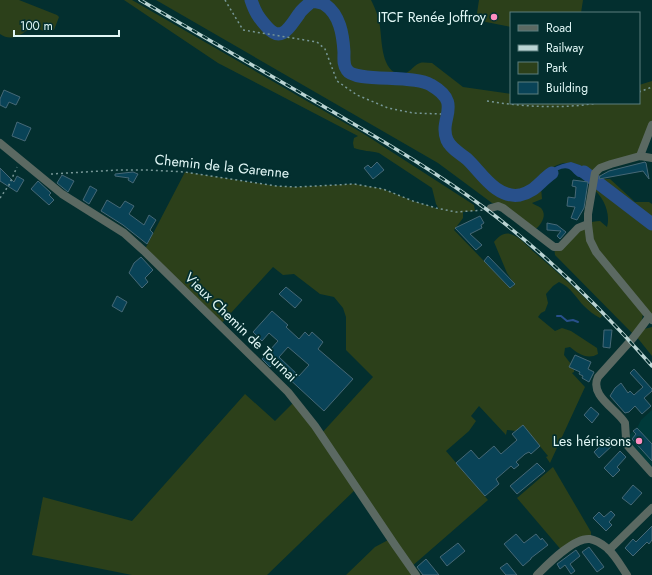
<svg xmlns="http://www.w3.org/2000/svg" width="652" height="575" font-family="Jost,sans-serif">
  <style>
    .built { fill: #003a3a }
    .green { fill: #2c401a }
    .water { fill: #28508b }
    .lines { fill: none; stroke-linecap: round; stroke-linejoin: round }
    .stream { stroke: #28508b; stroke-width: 2 }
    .river { stroke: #28508b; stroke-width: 13 }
    .building { fill: #094357; stroke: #466876; fill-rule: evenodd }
    .path { stroke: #779797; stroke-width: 1.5; stroke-dasharray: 2 3; stroke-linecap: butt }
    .minor { stroke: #5b6962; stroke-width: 8 }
    .rail-casing { stroke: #bad4d3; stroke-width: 3.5 }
    .rail { stroke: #032f2f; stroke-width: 2; stroke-dasharray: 6; stroke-linecap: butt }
    .poi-dot { fill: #fd8ec0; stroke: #032f2f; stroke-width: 1.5 }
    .labels { text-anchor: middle; stroke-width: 3.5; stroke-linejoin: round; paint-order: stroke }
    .poi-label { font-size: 14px; fill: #e1f7f6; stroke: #032f2f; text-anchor: end }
    .street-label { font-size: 14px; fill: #e1f7f6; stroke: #032f2f }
  </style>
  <rect width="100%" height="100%" fill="#032f2f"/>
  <polygon class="built" points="652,410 652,468 626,438 637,428 641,420"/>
  <g class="green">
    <path d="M0,0H19L57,15L59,17L54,30C45,33 41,31 34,25C24,33 12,43 0,34Z"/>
    <path d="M124,0H132L364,134L474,205L475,211L463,212V218L454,230L510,288L514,286L513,282L507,273L494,242C499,236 505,231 513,235C521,238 528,247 535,253C558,272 580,293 601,314L602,316L600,318C594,315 589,311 584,306C576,298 571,287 559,282L553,286L546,294L548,303L545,311L541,313L538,317L555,331L562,328L571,331L597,348L598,354C588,360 578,354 570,347L565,348L564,355L574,368V372L572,373L585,387L550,463L546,457L548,456L523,426L516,431L507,430L506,435L479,406L471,416L476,421L469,431L446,451L488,500L411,567L415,575H346L375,547L390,539L357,488L267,575H132L32,555L43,497L132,521L245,394L275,421L295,401L321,434L373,377L346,350V317L343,308L334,297L320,294L294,274L283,275L273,267L220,325L144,251L185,172L276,186L295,187L354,184L383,189L413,201L439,209L436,204L432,188L379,153C371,151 362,151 354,148L353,143L354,138L358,136L218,63Z"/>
    <path d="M156,0H371C375,8 379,17 380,27C382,40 381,73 401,74C410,74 412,66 420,63C423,62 428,63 432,63L463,87L511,94V103H639V85L652,81V125L638,153L595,173L601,175L604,179H610L635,202H649L652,204V320L643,314L641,324L633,334L555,255L554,247C568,236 581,221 600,221L607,227C611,213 603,196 592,188L595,173C583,165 564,157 551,169C546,173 542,178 538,183L541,187L542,199L532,203C534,205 539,206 541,208C547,215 542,223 537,228L530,229L498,204L492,203L438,163Z"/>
    <polygon points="479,0 583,0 581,13 511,13 511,27 476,20"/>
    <polygon points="652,327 652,356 636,336 644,329"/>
    <polygon points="553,467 591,532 591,539 563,552 517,498"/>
  </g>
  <path class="water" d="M571,162L580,165L595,173L593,182C588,179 584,178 579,177C575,176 573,171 569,169C558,165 546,180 541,187L538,183C550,170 552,166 571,162Z"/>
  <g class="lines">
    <polyline class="stream" points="557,316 561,316 567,321 573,320 578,322"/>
    <g class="river">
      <path d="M251,0C255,12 258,17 267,27C282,44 290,26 299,14C302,9 308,5 312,1C316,2 321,2 324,4C340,14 343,35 344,52C344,58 343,65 347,70C355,83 413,74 431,85C464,104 438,118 447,140C451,149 460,153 467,159C481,172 496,199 520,195C535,192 540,181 552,173"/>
      <polyline points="584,172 652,224"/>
    </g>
  </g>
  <g class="building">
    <polygon points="4,90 20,97 16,105 9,102 6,108 0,105 0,99"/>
    <polygon points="17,122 31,128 25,141 12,136"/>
    <polygon points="377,162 384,170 373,179 364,168 368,165 371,168"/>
    <polygon points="645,162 646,163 649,179 643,171 599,179 600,176 609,171"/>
    <polygon points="0,168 14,182 17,176 24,180 17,192 0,181"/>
    <polygon points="133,172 138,174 133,183 128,180 129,178 115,176 115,174"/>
    <polygon points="62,175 74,181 68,192 57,183"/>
    <polygon points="573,180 588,182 584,208 577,220 571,218 575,207 567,206 568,197 575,198 576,187 572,186"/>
    <polygon points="38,181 51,193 49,195 54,200 49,205 31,189"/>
    <polygon points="90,186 97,190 89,204 83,200"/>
    <polygon points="107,200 120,208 125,201 134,206 129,214 144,225 149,215 156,220 150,230 153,233 147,244 123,225 101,211"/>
    <polygon points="480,216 484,223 481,225 482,228 470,234 482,245 476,250 455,228"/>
    <polygon points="547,223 557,225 566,232 560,239 557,236 561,231 547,230"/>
    <polygon points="488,256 515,284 510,288 484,261"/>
    <polygon points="141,257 153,270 145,278 148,282 142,288 129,273 134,263"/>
    <polygon points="286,287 302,300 295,308 279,294"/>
    <polygon points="117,296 127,302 122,312 112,306"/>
    <path d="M272,311L288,325L286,327L299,339L305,332L309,336L312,332L323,342L318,349L353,379L324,411L273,364L270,367L262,359L278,341L269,333L262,341L253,332ZM288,347L309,365L299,376L279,357Z"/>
    <polygon points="604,330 612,330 610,348 603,347"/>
    <polygon points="575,355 591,362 588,369 594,372 589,382 582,378 583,376 579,374 580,372 569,367"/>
    <polygon points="634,369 652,389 652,391 644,398 651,406 642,414 635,406 629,412 625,413 610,396 615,388 621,383 628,393 630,391 634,395 643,387 630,373"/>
    <polygon points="591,407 599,414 592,423 584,415"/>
    <polygon points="523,425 540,446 531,454 529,452 525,454 516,462 519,465 514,469 511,466 496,479 499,484 485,496 456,463 471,450 479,459 494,446 501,454 517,440 512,434"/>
    <polygon points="637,428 652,444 652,461 632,439 636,434 633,431"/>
    <polygon points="609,437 615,443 599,458 594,452"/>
    <polygon points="620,451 626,457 617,467 620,470 613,477 604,468"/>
    <polygon points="537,463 545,471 517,494 510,486"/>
    <polygon points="633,485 642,493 631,505 622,498"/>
    <polygon points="611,511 615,515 609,522 612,525 606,531 593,518 599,512 604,517"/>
    <polygon points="652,526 652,540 649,544 647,542 633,556 625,548 633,539 636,542"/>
    <polygon points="516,534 524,543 536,534 541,540 542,538 548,545 531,558 531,559 523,566 504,544"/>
    <polygon points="458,543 465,551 447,566 440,557"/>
    <polygon points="589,547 604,567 597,572 582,552"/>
    <polygon points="576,550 580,556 570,564 575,571 571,574 565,565 560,569 557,564"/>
    <polygon points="426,559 439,575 423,575 417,567"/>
    <polygon points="507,563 517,575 506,575 500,568"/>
  </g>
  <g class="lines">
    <g class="path">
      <polyline points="225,0 243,30 317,42 325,49 337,81 357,95 388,108 413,113 441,114"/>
      <polyline points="639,92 652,87"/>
      <path d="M487,101C524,107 562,109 598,103"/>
      <polyline points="51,174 118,170 148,170 185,172 276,186 295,187 354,184 383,189 413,201 436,208 456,212 485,210"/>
      <polyline points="0,198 9,185 17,167"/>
    </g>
    <g class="minor">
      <polyline points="0,143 62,194 124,233 144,251 288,392 315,426 395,545 416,575"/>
      <polyline points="640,156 652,125"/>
      <polyline points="652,158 640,156 611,164 600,168 595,173 588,214 588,224 590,240 596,252 652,320"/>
      <polyline points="491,208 498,206 503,208 550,244 554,247 560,247 578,228 588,224"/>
      <path d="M649,317L633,338L598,377C589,396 617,409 625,423L626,438L627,445L652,473"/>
      <polyline points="609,550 652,508"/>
      <path d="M537,575C548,564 574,537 590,539C596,540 602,544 607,548C615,555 621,566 627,575"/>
    </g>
    <defs>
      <path id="rail" d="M140,0C199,34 258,68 316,102C374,136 432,169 486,209C547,255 602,309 652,366"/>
    </defs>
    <use href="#rail" class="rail-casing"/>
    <use href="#rail" class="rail"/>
  </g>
  <g class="poi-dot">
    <circle cx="494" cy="17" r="4"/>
    <circle cx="639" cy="441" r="4"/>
  </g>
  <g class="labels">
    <g class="poi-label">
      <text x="486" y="22">ITCF Renée Joffroy</text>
      <text x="631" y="446">Les hérissons</text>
    </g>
    <g class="street-label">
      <text transform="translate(222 166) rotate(6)" y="5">Chemin de la Garenne</text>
      <text transform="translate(241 327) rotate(44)" y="5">Vieux Chemin de Tournai</text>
    </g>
  </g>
  <rect x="510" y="12" width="130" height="92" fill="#032f2f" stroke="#5c7f7f"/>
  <rect x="518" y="25" width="20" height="6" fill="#5b6962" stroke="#5c7f7f"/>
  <text x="546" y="32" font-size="12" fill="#e1f7f6">Road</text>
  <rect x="518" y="45" width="20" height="6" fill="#bad4d3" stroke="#5c7f7f"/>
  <text x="546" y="52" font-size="12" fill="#e1f7f6">Railway</text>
  <rect x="518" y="62" width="20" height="12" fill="#2c401a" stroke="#5c7f7f"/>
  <text x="546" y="72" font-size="12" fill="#e1f7f6">Park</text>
  <rect x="518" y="82" width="20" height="12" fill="#094357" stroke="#5c7f7f"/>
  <text x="546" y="92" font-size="12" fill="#e1f7f6">Building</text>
  <path d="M14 30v6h105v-6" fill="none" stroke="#e1f7f6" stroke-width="2"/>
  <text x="20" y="30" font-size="12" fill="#e1f7f6" stroke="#032f2f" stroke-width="3" paint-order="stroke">100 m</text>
</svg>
